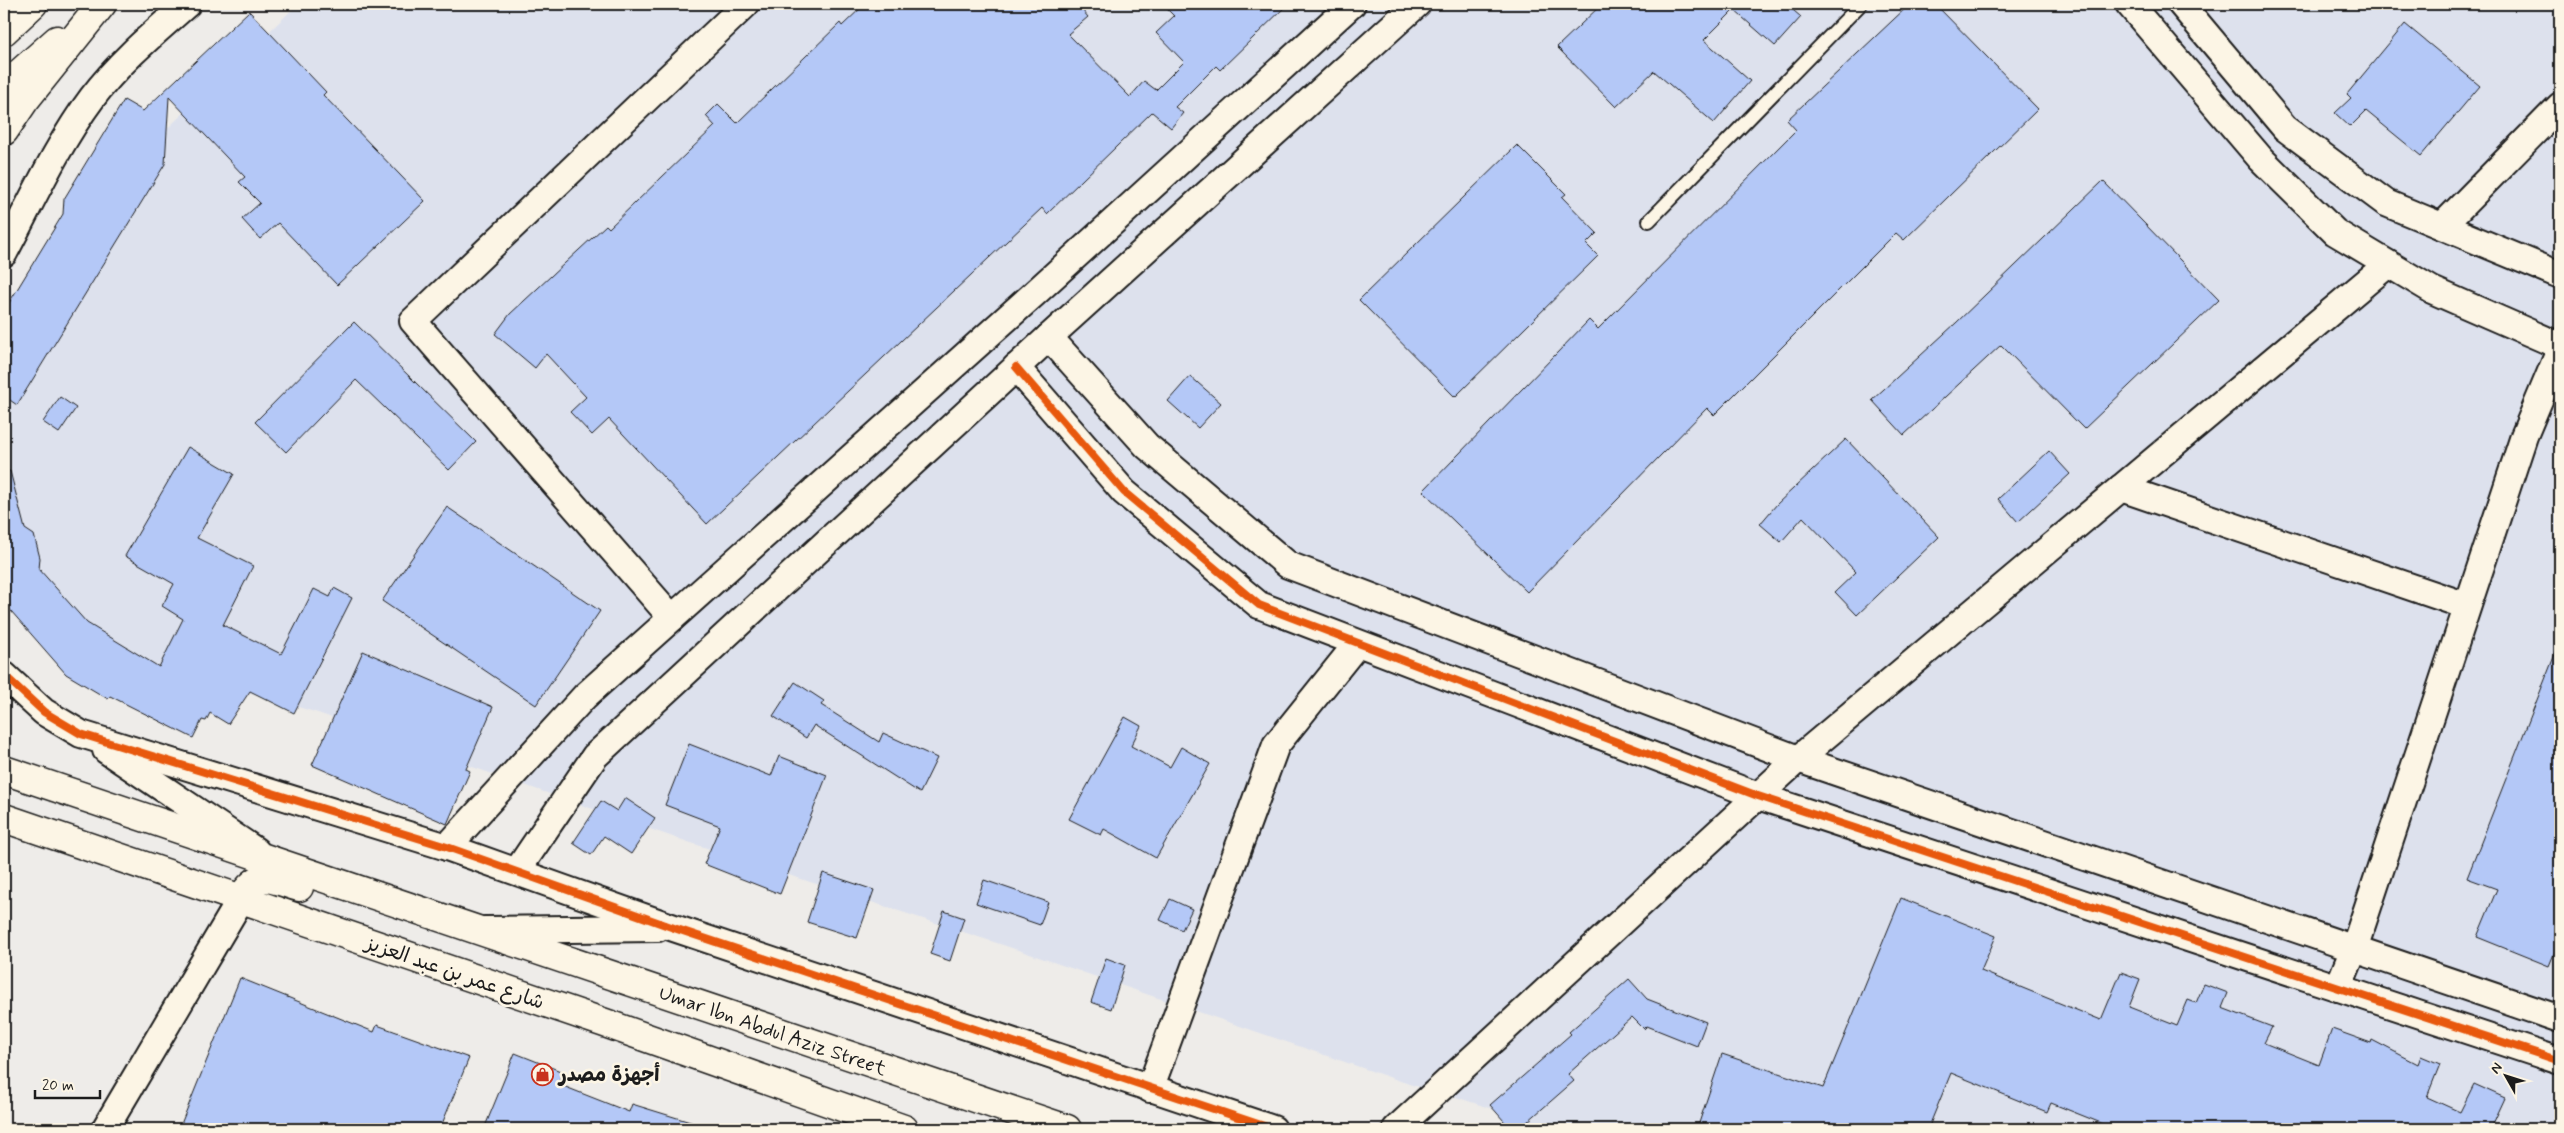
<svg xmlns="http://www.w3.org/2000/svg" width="2564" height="1133" font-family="Mynerve,'Playpen Sans Arabic',sans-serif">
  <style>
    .built { fill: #dde1ed }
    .building { fill: #b4c8f7; stroke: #1c1c1c }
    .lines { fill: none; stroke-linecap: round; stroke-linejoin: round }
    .lane-casing { stroke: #1c1c1c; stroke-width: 16 }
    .street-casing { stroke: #1c1c1c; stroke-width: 30 }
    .secondary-casing { stroke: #1c1c1c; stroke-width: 31 }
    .lane { stroke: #fcf5e5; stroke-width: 12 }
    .street { stroke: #fcf5e5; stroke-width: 26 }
    .secondary { stroke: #fcf5e5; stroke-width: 28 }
    .cycleway-casing { stroke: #fcf5e5; stroke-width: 11 }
    .cycleway { stroke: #e8590c; stroke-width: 8 }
    .labels { text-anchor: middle; stroke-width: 5; stroke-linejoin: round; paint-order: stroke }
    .street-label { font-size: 20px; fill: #1c1c1c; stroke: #fcf5e5 }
    .poi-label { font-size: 20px; font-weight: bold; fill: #1c1c1c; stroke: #fcf5e5; text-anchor: start }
  </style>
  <rect width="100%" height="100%" fill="#eeece9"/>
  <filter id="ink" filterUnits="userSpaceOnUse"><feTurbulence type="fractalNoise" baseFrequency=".02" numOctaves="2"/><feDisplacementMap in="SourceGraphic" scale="10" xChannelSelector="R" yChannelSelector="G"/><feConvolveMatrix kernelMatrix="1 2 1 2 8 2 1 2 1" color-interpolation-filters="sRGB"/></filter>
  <g filter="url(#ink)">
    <polygon class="built" points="298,4 2560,4 2560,1129 1552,1129 1450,1095 1412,1085 1006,946 673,837 318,713 101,648 62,634 4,551 4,359 21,317 65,226"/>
    <g class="building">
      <polygon points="865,4 1077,4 1088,17 1068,34 1130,97 1144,81 1156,90 1184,62 1156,33 1174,16 1162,4 1288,4 1220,70 1216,66 1175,107 1183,113 1171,128 1152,112 1047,214 1042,208 707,524 609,419 592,435 570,412 586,397 546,354 535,368 495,334 510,314 606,225 609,228 715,126 706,116 718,104 737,123 840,23 842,26"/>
      <polygon points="1602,4 1786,4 1801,17 1775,46 1734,10 1704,40 1750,81 1714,123 1654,71 1616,107 1557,47"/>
      <polygon points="1910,4 1935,4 2038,109 1904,240 1896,233 1714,415 1707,408 1527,592 1423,491 1589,320 1598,329 1796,130 1787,120"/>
      <polygon points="249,11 326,92 323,95 425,201 337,285 278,223 260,239 242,219 260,203 239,182 245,177 169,97 165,164 17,405 4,396 4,311 63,214 64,199 124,100 143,111"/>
      <polygon points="2405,24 2480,86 2421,156 2366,111 2350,127 2335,113 2351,98 2347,94"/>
      <polygon points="1517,145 1566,194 1562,197 1597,233 1586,244 1598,256 1455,397 1359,300"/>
      <polygon points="2103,181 2219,300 2084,429 2001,345 1904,435 1872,400 1956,323"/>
      <polygon points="354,322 476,442 449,470 356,380 286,452 255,422"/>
      <polygon points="1190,376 1221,403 1198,428 1168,401"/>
      <polygon points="60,397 76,408 59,433 43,422"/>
      <polygon points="1846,439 1939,537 1857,615 1835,592 1856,572 1803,517 1781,542 1760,524 1777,504"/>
      <polygon points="188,447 234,474 197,538 253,566 223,625 281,654 314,589 330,597 334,588 352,598 294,713 250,691 228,724 210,713 206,721 202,720 193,738 110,696 108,699 66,674 4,603 4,472 10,471 25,529 34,535 40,558 39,569 87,623 159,667 183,619 162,606 174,584 125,556"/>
      <polygon points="2049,451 2070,474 2018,522 1998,499"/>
      <polygon points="447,507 600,611 536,705 382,601"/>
      <polygon points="2559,644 2560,950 2556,949 2549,966 2477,937 2497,889 2467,878"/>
      <polygon points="363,651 493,707 466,769 470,771 447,824 312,765"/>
      <polygon points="795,682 824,701 821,705 879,742 883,733 937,758 920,793 814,725 806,738 773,716"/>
      <polygon points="1125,717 1141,726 1131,746 1170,767 1181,747 1210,764 1156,858 1104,829 1101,835 1069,819"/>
      <polygon points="689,744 771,776 779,756 827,775 780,894 704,864 720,826 665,805"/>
      <polygon points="625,798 655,818 631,854 604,836 591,855 573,843 601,801 617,811"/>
      <polygon points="823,873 874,890 857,938 807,922"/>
      <polygon points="984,880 1048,902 1040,925 976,903"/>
      <polygon points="1901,898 1996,936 1981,971 2101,1020 2121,972 2140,979 2129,1007 2177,1026 2188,1000 2196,1003 2204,984 2228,993 2222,1008 2272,1027 2264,1043 2319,1065 2332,1029 2371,1043 2372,1040 2418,1064 2421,1056 2440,1064 2427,1097 2460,1112 2474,1084 2505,1098 2492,1126 2498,1129 2116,1129 2051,1103 2047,1112 1951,1073 1928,1129 1697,1129 1722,1054 1823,1088"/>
      <polygon points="1170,899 1192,909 1182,930 1160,920"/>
      <polygon points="944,911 964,918 950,961 930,954"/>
      <polygon points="1106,958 1125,965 1111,1009 1091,1002"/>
      <polygon points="240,978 374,1032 377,1025 469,1058 440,1129 179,1129"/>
      <polygon points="1629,979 1647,999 1706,1022 1697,1046 1647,1026 1644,1029 1632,1017 1568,1074 1574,1081 1519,1129 1511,1129 1490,1105 1571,1034 1569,1032"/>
      <polygon points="515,1053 563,1072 558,1084 629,1112 632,1104 700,1125 699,1129 484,1129"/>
    </g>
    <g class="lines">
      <defs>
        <polyline id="lane" points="1649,221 1861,4"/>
        <g id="street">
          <polyline points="2129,4 2261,159 2335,232 2432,290 2560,346"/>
          <polyline points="2181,4 2285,128 2386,203 2560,275"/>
          <polyline points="4,8 6,4"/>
          <polyline points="2442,226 2560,106"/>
          <path d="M4,253C32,201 57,145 92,98C119,62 154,33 187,4"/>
          <polyline points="1049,337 1147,446 1288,565 1798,759 2560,1019"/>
          <polyline points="1016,367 1124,492 1259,605 1758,796 2560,1061"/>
          <polyline points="2121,488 2467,606"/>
          <polyline points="672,618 413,321 746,4"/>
          <polyline points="4,675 44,712 81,734 447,847 674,928 1273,1129"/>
          <polyline points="106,750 256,851"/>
          <polyline points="447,847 585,696 1035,293 1352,4"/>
          <polyline points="517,871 595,756 1049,337 1417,4"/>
          <polyline points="485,930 658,928"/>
          <polyline points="2338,988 2354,949 2524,436 2560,350"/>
          <polyline points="1150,1089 1276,745 1357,644"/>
          <polyline points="105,1129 241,899"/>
          <polyline points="1396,1129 1798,759 2388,264"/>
        </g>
        <g id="secondary">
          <polyline points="4,31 33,4"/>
          <polyline points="4,87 57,40"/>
          <polyline points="4,131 25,100 102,4"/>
          <polyline points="4,770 1067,1129"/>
          <polyline points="4,818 605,1023 904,1129"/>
          <path d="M241,899C259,869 270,878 299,887"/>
        </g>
      </defs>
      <use href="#lane" class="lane-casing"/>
      <use href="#street" class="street-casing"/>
      <use href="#secondary" class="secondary-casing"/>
      <use href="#lane" class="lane"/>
      <use href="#street" class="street"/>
      <use href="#secondary" class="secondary"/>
      <defs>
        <g id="cycleway">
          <polyline points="1016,367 1124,492 1259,605 1758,796 2560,1061"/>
          <polyline points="4,675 44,712 81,734 447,847 674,928 1273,1129"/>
        </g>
      </defs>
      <use href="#cycleway" class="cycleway-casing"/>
      <use href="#cycleway" class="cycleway"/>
    </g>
  </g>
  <defs>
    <symbol id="shop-ring" viewBox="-11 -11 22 22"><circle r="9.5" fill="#fcf5e5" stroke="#c8321e" stroke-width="1.5"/><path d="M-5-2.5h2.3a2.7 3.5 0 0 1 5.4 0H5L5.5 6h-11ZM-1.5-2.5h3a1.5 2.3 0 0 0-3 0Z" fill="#c8321e"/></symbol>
  </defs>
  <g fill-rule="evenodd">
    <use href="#shop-ring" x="530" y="1062" width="25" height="25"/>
  </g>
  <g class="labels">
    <g class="street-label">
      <text transform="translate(455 972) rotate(19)" y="7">شارع عمر بن عبد العزيز</text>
      <text transform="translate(773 1030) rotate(19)" y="7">Umar Ibn Abdul Aziz Street</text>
    </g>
    <g class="poi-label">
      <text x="559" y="1081">أجهزة مصدر</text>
    </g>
  </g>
  <rect width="2564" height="1133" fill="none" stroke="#fcf5e5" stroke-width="20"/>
  <rect x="10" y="10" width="2544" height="1113" fill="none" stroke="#1c1c1c" stroke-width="2" filter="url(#ink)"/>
  <g transform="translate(2506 1076) rotate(309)" stroke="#fcf5e5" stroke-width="4" paint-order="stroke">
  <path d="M0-4L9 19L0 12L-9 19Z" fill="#1c1c1c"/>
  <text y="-8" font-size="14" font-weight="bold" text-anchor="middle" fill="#1c1c1c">N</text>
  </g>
  <path d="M35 1090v8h65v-8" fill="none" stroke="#1c1c1c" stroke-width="2.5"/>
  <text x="42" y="1090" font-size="15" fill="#1c1c1c" stroke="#fcf5e5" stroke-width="4" paint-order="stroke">20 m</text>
</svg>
